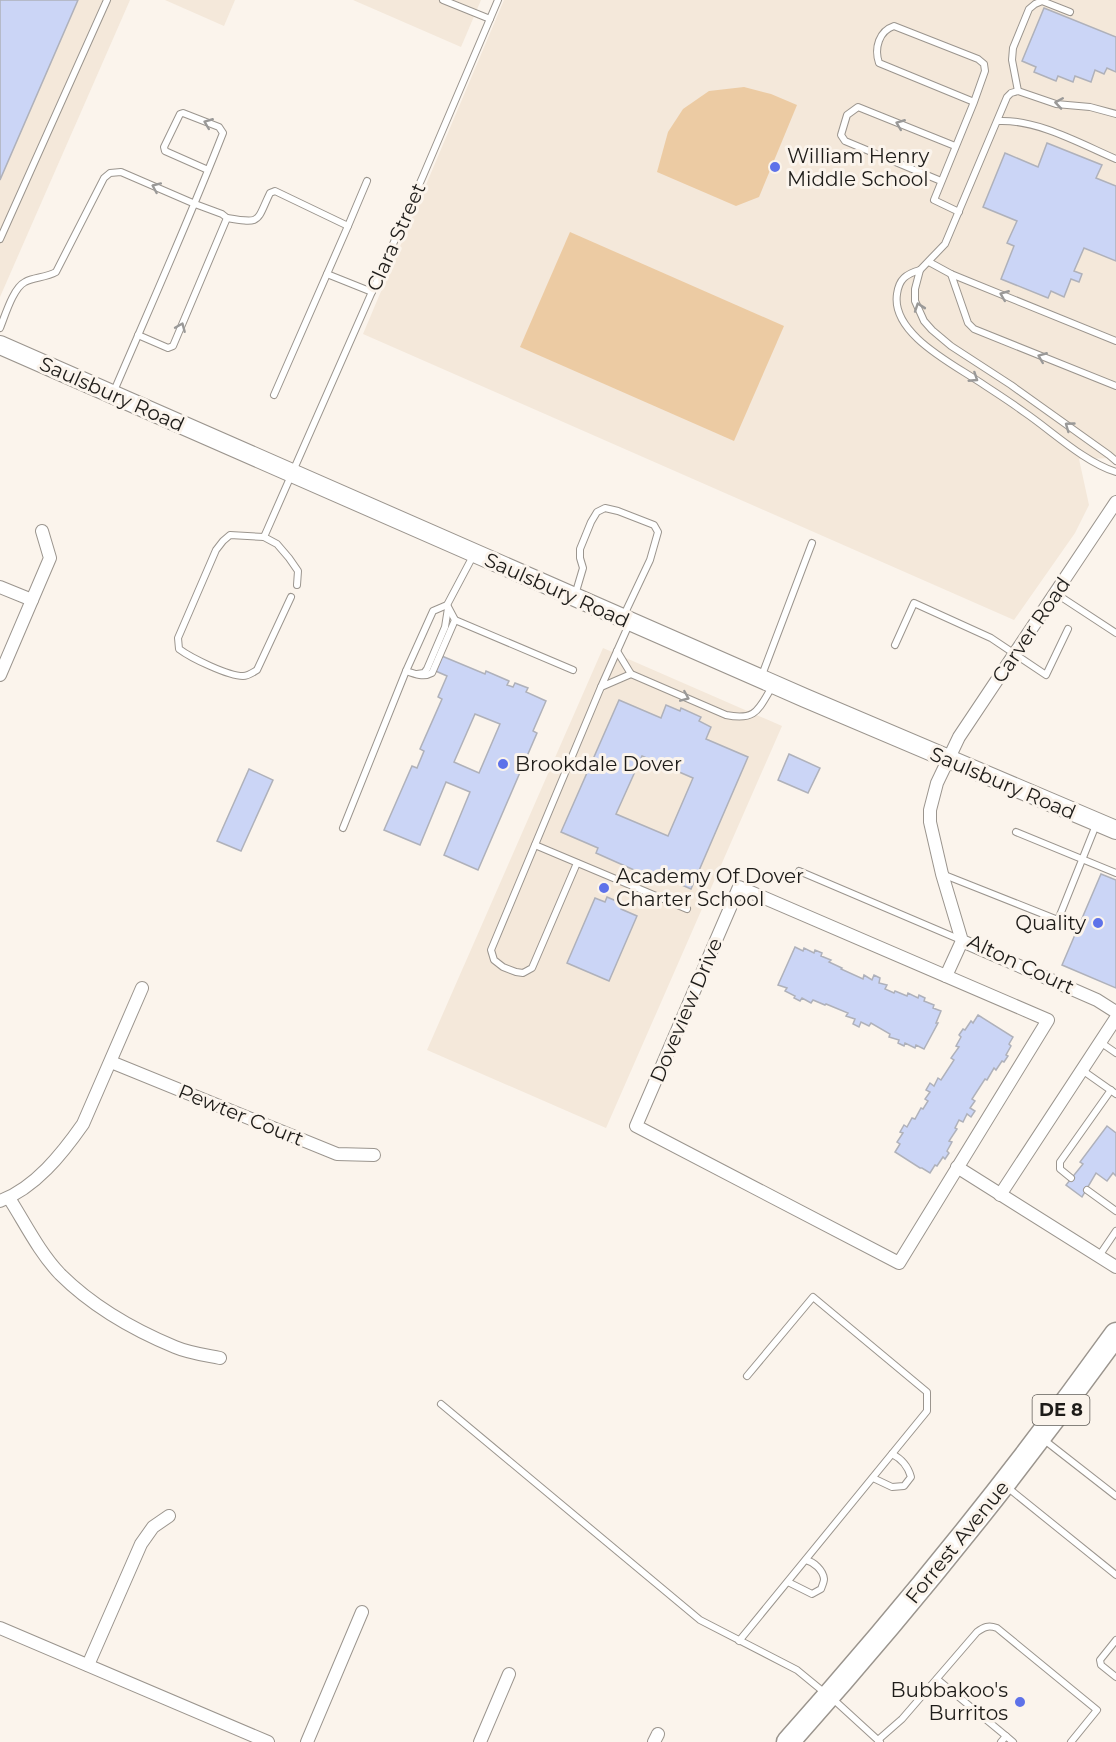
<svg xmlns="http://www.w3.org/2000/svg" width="1116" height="1742" font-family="Montserrat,sans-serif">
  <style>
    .built { fill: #f4e8da }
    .green { fill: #eccba3 }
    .building { fill: #cbd5f6; stroke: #afb1ba; stroke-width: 1.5; fill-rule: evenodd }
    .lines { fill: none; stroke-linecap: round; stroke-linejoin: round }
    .lane-casing { stroke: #9b958e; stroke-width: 8 }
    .street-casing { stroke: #9b958e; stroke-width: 14 }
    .secondary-casing { stroke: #9b958e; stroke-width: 20 }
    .highway-casing { stroke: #9b958e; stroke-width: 25 }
    .lane { stroke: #fff; stroke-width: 6 }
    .street { stroke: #fff; stroke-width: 12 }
    .secondary { stroke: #fff; stroke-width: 18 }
    .highway { stroke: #fff; stroke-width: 22 }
    .oneway { stroke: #9a9998 }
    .poi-dot { fill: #5e72e9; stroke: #fbf4ec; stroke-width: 2 }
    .labels { text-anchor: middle; stroke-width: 6; stroke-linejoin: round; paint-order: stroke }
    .shield { fill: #fbf4ec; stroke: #605d58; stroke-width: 1.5 }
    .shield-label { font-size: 18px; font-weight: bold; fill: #1e1c19 }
    .poi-label { font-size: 20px; fill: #1e1c19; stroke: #fbf4ec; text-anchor: start }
    .street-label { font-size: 20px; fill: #1e1c19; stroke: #fbf4ec }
  </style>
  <rect width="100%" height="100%" fill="#fbf4ec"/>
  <g class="built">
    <polygon points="0,0 130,0 0,297"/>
    <polygon points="165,0 235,0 224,26"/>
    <polygon points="353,0 481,0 461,47"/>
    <polygon points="504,0 1116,0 1116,458 1079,459 1089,505 1075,533 1014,620 363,334"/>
    <polygon points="603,648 782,726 606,1128 427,1050"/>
  </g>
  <g class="green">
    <polygon points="744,87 771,94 797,105 759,197 736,206 657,172 668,132 683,109 709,91"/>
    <polygon points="570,232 784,326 734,441 520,347"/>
  </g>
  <g class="building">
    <polygon points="0,0 78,0 0,180"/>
    <polygon points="1044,8 1116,37 1116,72 1107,68 1104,74 1095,70 1091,82 1075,76 1073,82 1058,76 1056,81 1034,72 1036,67 1022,61"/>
    <polygon points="1047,143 1102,165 1096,178 1116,186 1116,261 1084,248 1074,271 1082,274 1079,282 1071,279 1064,297 1051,291 1048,298 1001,279 1014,246 1007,243 1017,221 983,207 1005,153 1038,167"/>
    <path d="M437,654L485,674L486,671L509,681L507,685L513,687L515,683L528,688L526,692L546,701L533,731L537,733L478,870L444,855L470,792L446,782L420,845L384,830L412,766L417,768L424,751L420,749L442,699L438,697L447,676L431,669ZM475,714L500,724L479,773L454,762Z"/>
    <path d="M619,700L661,718L666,705L680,711L681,708L701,717L699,721L711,727L706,739L748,757L691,889L654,873L652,878L596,853L598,848L561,832ZM642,756L693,778L668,836L616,814Z"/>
    <polygon points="789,754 820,768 808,793 778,780"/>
    <polygon points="249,769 273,780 241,851 217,841"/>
    <polygon points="1101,874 1116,880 1116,988 1062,965"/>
    <polygon points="607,897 623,904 621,909 637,916 609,981 567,963 595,898 605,902"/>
    <polygon points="795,947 803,951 804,948 814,953 815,950 822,953 821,956 831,960 829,962 842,968 841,969 863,979 864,975 872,980 874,975 880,978 879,983 887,985 885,989 894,993 895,991 907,996 908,993 918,998 919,995 925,998 924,1001 934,1005 933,1008 941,1011 936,1023 938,1023 924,1049 916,1045 915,1048 905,1043 904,1046 898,1043 899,1040 889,1037 890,1034 871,1023 869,1026 861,1022 859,1027 853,1024 855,1019 846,1016 848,1013 826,1004 825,1005 813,1000 811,1003 802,998 800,1001 794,998 795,996 785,991 787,988 778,985"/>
    <polygon points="978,1015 1013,1037 1009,1044 1011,1046 1006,1055 1008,1056 1004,1062 1002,1061 996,1070 994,1068 987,1080 985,1079 972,1099 975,1101 970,1108 975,1111 971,1117 967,1114 963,1122 959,1120 955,1128 957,1129 949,1141 952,1142 947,1151 949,1153 945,1159 943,1157 937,1166 935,1165 930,1173 922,1168 920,1168 895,1152 900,1144 897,1142 903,1133 900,1132 904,1125 907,1127 912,1118 915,1119 921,1108 923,1109 928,1101 925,1099 930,1092 926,1090 930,1083 934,1086 938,1078 941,1080 954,1060 951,1058 959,1047 956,1046 961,1037 959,1035 963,1029 965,1030 971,1021 973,1023"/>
    <polygon points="1107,1126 1116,1133 1116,1176 1113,1173 1107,1181 1096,1173 1082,1197 1066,1185 1083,1164 1080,1162"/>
  </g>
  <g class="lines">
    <defs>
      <g id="lane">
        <polyline points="443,0 490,19"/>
        <polyline points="1018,91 1012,60 1013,48 1029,9 1035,4 1042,1 1070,12"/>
        <path d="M998,121C1037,119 1081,144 1116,159"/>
        <polyline points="941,181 845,141 841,135 847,115 858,107 955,146"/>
        <path d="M959,212L934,200L974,102L985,71L984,64L978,59L894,26C879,31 874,48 879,63L974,102"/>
        <path d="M227,218C262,224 256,222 270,193L275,191L348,226L274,395"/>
        <polyline points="348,226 367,181"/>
        <polyline points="0,239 107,0"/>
        <polyline points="929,262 951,274 1116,341"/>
        <polyline points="920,270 945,244 1007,97 1011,93 1018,91 1056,104 1090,107 1116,114"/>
        <polyline points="327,274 372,292"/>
        <polyline points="951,274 968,323 974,329 1116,386"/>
        <path d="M0,328C5,316 13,288 25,282C34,277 45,278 56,272L104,178L110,173L121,172L195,204L222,214L227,218L173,346L168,348L138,335"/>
        <path d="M114,391C151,305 189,220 223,133L219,127L183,113L180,114L164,147L165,151L208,170"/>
        <path d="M1116,461L1109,455L1011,385L951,346L932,330L924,321L915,301V289L920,270C906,274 899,279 897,294C891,333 951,363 978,381C993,391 1009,401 1024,412C1052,431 1084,462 1116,472"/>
        <polyline points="264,537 277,544 289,558 298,571 297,585"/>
        <polyline points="1055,593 1116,633"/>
        <polyline points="575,595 583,568 580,558 580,549 591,522 597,512 605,508 618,511 654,525 658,532 650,560 624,615"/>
        <path d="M291,597L257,670C252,673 248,676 243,676C228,676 191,658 179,649L178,638L216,550L223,541L230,535L264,537L423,176L498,0"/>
        <polyline points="455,620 573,670"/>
        <polyline points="630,622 601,687 631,674"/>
        <polyline points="895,645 914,603 991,638 1046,675 1068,629"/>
        <path d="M617,651L631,674L726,715C756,721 758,710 772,687"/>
        <path d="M406,671C416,674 423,678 432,673L455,620L447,605"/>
        <polyline points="417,674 424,673 427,669 445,627 448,608"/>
        <polyline points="762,675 812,543"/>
        <polyline points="343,828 406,671 433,611 447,605 473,556"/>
        <polyline points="1016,832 1116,873"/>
        <polyline points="535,845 687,909"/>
        <polyline points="577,863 532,968 523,973 516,972 503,967 494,960 491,950 601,687"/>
        <polyline points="799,871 961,940"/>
        <polyline points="942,874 1058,920 1096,825"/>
        <polyline points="1100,1042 1116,1053"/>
        <polyline points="1082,1070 1116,1094"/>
        <polyline points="1071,1178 1060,1169 1060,1162 1111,1090"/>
        <polyline points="1087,1190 1116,1211"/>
        <polyline points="1099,1256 1116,1231"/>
        <polyline points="441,1404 700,1620 797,1670 825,1693"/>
        <polyline points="1043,1439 1116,1496"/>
        <path d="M873,1478L892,1487L904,1486L911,1477C908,1466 902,1459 892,1454"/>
        <polyline points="1007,1487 1116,1575"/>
        <path d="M788,1582L812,1594L821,1589C822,1586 824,1582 824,1579C823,1570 814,1562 806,1560"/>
        <polyline points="1116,1640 1100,1660 1101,1665 1116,1677"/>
        <polyline points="739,1641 927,1411 927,1392 813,1297 747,1376"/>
        <polyline points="937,1679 1006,1736"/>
        <polyline points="833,1699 880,1742"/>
        <path d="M878,1740L902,1719L977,1632C984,1627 988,1625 997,1628L1097,1710L1071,1742"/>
        <polyline points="1001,1742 1006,1736 1013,1742"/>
      </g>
      <g id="street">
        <polyline points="1116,502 959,737 937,783 930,810 930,822 942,874 962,941 1097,1000 1116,1012"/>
        <polyline points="0,587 32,600"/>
        <polyline points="0,675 50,558 42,531"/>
        <polygon points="739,887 1048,1020 899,1263 636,1126"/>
        <polyline points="946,976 962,941"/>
        <polyline points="111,1062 337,1154 374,1155"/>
        <polyline points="957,1167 1116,1267"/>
        <polyline points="1000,1195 1116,1018"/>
        <path d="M9,1198C25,1223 39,1252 60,1274C92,1306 134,1330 175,1347C189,1353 205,1355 220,1358"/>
        <path d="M0,1201C35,1188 62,1154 83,1124L142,988"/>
        <polyline points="0,1628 268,1742"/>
        <polyline points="88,1665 141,1544 153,1527 169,1516"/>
        <polyline points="307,1742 362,1612"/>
        <polyline points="480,1742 509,1674"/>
        <polyline points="654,1742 658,1734"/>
      </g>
      <polyline id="secondary" points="0,345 805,698 1116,830"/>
      <path id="highway" d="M788,1742C904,1612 1014,1476 1116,1334"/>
    </defs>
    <use href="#lane" class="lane-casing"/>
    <use href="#street" class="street-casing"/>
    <use href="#secondary" class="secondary-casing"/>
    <use href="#highway" class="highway-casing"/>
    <use href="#lane" class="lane"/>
    <use href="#street" class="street"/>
    <use href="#secondary" class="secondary"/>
    <use href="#highway" class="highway"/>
  </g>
  <defs><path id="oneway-chevron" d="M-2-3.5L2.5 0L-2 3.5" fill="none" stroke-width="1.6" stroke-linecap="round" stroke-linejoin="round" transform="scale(1.5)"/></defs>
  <g class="oneway">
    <use href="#oneway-chevron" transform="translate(1059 103) rotate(-171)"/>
    <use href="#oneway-chevron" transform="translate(208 123) rotate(-158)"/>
    <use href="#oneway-chevron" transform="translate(900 124) rotate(-158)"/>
    <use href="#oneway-chevron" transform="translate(156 187) rotate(-156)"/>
    <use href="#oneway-chevron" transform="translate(1004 295) rotate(-158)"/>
    <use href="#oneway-chevron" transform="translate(919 307) rotate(-109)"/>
    <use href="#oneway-chevron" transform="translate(181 327) rotate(-67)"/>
    <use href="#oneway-chevron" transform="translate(1042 357) rotate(-158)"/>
    <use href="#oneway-chevron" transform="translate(974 378) rotate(33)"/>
    <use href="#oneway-chevron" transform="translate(1069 426) rotate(-144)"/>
    <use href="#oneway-chevron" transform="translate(685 697) rotate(23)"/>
  </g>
  <g class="poi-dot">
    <circle cx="775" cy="167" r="6"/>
    <circle cx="503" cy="764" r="6"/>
    <circle cx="604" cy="888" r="6"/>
    <circle cx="1098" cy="923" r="6"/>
    <circle cx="1020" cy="1702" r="6"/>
  </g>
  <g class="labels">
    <rect class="shield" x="1032.5" y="1395" width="57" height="30" rx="4.5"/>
    <g class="shield-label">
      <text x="1061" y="1416">DE 8</text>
    </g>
    <g class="poi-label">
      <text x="787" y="163">William Henry<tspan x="787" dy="23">Middle School</tspan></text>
      <text x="515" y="771">Brookdale Dover</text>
      <text x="616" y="883">Academy Of Dover<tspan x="616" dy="23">Charter School</tspan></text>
      <text x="1086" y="930" text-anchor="end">Quality</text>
      <text x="1008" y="1697" text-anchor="end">Bubbakoo's<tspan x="1008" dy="23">Burritos</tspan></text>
    </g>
    <g class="street-label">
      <text transform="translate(396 237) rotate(-66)" y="7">Clara Street</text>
      <text transform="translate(112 394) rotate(24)" y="7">Saulsbury Road</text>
      <text transform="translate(557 590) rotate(24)" y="7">Saulsbury Road</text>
      <text transform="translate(1031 630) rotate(-56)" y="7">Carver Road</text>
      <text transform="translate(1003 783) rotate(23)" y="7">Saulsbury Road</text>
      <text transform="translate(1021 964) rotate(25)" y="7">Alton Court</text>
      <text transform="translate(686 1010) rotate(-67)" y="7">Doveview Drive</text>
      <text transform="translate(241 1115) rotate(22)" y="7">Pewter Court</text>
      <text transform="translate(957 1542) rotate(-51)" y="7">Forrest Avenue</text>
    </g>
  </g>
</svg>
